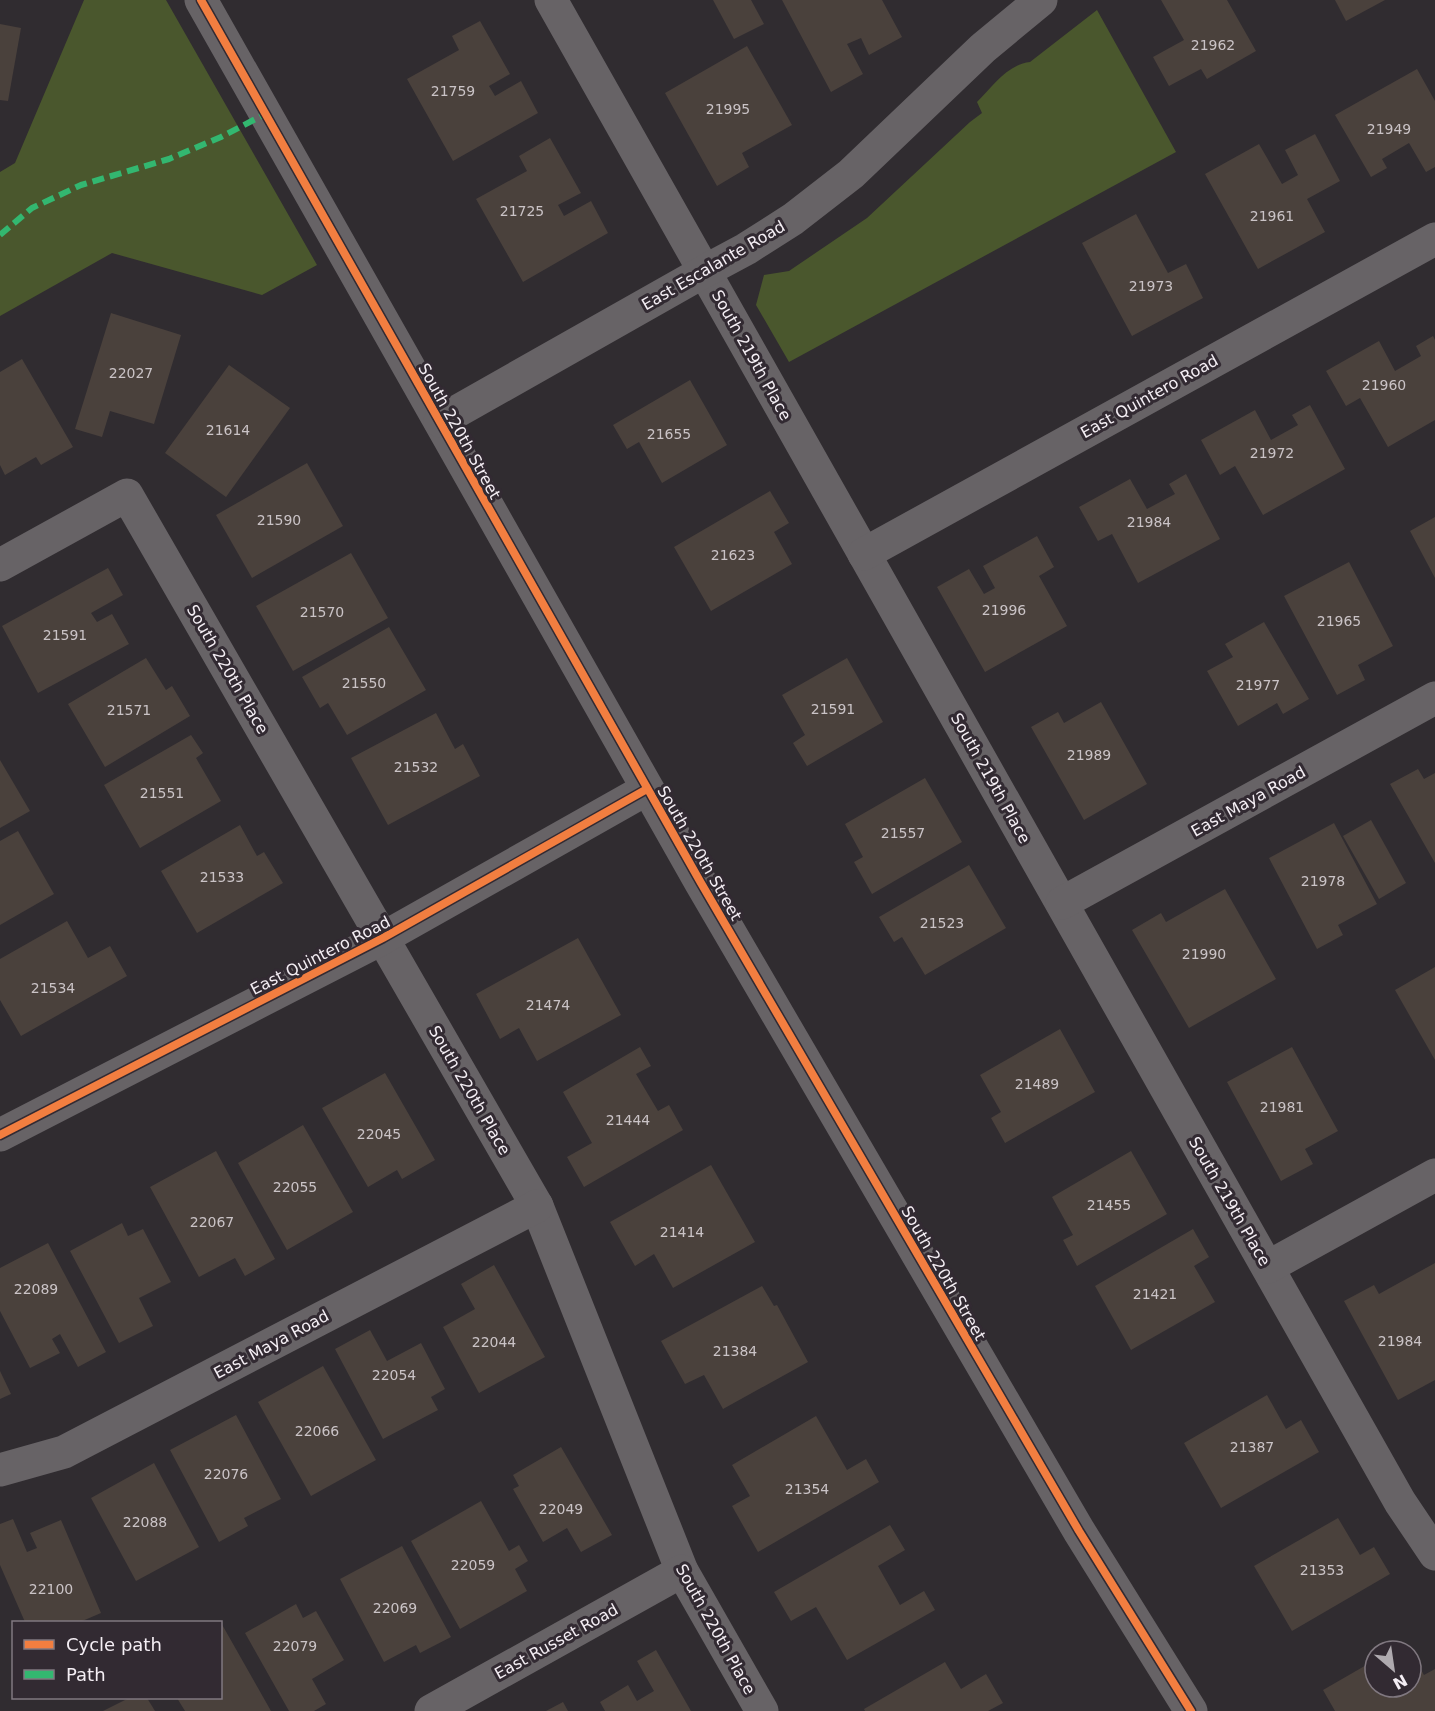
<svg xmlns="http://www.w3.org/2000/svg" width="1435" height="1711" font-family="'DejaVu Sans',sans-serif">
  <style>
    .green { fill: #4a572d }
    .building { fill: #4a413c }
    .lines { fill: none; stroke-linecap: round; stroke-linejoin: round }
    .street { stroke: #676366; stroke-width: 33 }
    .quiet { stroke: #33b770; stroke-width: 6; stroke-dasharray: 12 6; stroke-linecap: butt }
    .cycleway-casing { stroke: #322a32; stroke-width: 11 }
    .cycleway { stroke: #f27e40; stroke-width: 8 }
    .labels { text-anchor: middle; stroke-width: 6; stroke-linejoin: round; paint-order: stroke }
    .number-label { font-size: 14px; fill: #cac3c6 }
    .street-label { font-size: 16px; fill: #f4eef4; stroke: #322a32 }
  </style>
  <rect width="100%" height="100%" fill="#302c30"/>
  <g class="green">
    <polygon points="84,0 166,0 317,265 262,295 112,253 0,316 0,172 15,163"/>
    <path d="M1097,10L1176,152L789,362L756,305L764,275L789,271L867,218L970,122L982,113L977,102C992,87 1008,64 1030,62Z"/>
  </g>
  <g class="building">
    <polygon points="713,0 751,0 764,24 734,39"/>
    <polygon points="782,0 882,0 902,37 869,55 861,38 847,44 863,74 831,92"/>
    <polygon points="1161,0 1227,0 1256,51 1207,79 1201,69 1169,86 1153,57 1184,40"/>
    <polygon points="1335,0 1385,0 1346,21"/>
    <polygon points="480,21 510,74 489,86 495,96 521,81 538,113 453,161 407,79 459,50 452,36"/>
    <polygon points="0,24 21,28 8,101 0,100"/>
    <polygon points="747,46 792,125 742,153 749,167 717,186 665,93"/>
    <polygon points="1417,69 1435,101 1435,167 1426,172 1409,143 1382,159 1387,168 1371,177 1335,115"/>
    <polygon points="1315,134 1340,181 1307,199 1325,232 1258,269 1205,174 1259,144 1282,184 1298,175 1285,150"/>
    <polygon points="550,138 581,193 558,205 564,216 591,201 608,233 523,282 476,199 527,171 519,156"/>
    <polygon points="1136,214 1168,273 1186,264 1203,298 1132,336 1082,243"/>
    <polygon points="111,313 181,335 154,424 110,411 102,437 75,429"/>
    <polygon points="1433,336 1435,340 1435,420 1388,447 1360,398 1346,406 1326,371 1379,341 1395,371 1421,356 1416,346"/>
    <polygon points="22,359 73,447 41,465 36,457 5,475 0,465 0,372"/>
    <polygon points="229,365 290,408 226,497 165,453"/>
    <polygon points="690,380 727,445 662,483 639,442 627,449 613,425"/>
    <polygon points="1310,405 1345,469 1263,515 1235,466 1220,475 1201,440 1255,410 1271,440 1298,425 1292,415"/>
    <polygon points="307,463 343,526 252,578 216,515"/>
    <polygon points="1186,474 1220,539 1138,583 1112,534 1098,541 1079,507 1130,479 1147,509 1175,494 1169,484"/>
    <polygon points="770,491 789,523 774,532 792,564 711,611 674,547"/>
    <polygon points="1435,517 1435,578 1410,531"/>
    <polygon points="1037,536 1054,567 1039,576 1067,626 985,672 937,587 969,569 984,594 995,588 983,566"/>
    <polygon points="351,553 388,618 293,671 256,606"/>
    <polygon points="1349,562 1393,646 1358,665 1365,680 1337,695 1284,596"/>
    <polygon points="108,568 123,595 91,613 97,622 112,614 129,644 38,693 2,626"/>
    <polygon points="1264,622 1309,699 1283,714 1277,703 1238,726 1207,671 1233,657 1225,644"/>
    <polygon points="389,627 426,690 347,735 328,703 320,708 302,677"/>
    <polygon points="146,658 166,690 172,686 190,716 105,767 68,704"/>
    <polygon points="847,658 883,722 807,766 793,743 805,735 782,695"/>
    <polygon points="1101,702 1147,784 1084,820 1031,727 1058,712 1064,723"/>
    <polygon points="436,713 455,749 463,744 480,776 388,825 351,758"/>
    <polygon points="191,735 203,753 196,758 221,801 140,848 104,785"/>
    <polygon points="0,760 30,811 0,828"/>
    <polygon points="1418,769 1424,779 1435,773 1435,863 1390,784"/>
    <polygon points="925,778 962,842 872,894 854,862 863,857 845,824"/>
    <polygon points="1371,820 1406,883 1379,899 1343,836"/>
    <polygon points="1334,823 1377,904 1338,925 1343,935 1317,949 1269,858"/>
    <polygon points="240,825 257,856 264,852 283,883 197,933 161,871"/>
    <polygon points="18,831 54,894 0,925 0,841"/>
    <polygon points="969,865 1006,928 925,975 902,937 894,942 879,917"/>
    <polygon points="1225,889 1276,979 1189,1028 1132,930 1161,913 1166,922"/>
    <polygon points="67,921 88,958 110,946 127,976 21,1036 0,1000 0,959"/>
    <polygon points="578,938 621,1015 537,1061 519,1028 500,1039 476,994"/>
    <polygon points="1435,967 1435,1060 1395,990"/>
    <polygon points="1060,1029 1095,1092 1005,1143 991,1118 1001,1112 980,1075"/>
    <polygon points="640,1047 651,1066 636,1074 658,1111 669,1105 683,1130 584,1187 567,1157 592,1143 563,1092"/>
    <polygon points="1292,1047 1338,1131 1305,1149 1313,1164 1281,1181 1227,1082"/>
    <polygon points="385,1073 435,1160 402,1179 397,1170 368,1187 322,1108"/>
    <polygon points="303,1125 353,1212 287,1250 238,1163"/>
    <polygon points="216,1151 275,1259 245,1276 235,1258 199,1277 150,1187"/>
    <polygon points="1131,1151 1167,1214 1077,1266 1063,1240 1073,1235 1052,1197"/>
    <polygon points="711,1165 755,1242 673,1288 654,1254 635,1266 610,1222"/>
    <polygon points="122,1223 128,1236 143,1229 171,1282 139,1298 153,1326 119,1343 70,1251"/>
    <polygon points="1193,1229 1209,1257 1194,1266 1215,1302 1131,1350 1095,1286"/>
    <polygon points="48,1243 106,1352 78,1367 60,1334 52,1339 60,1353 30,1368 0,1311 0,1268"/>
    <polygon points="1435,1263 1435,1380 1398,1400 1344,1301 1374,1285 1379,1294"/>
    <polygon points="494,1265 545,1357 479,1393 443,1327 475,1309 461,1284"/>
    <polygon points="762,1286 774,1306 777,1305 808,1362 723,1409 704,1375 685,1384 661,1341"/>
    <polygon points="370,1330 387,1361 421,1343 445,1389 431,1397 438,1410 383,1439 335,1349"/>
    <polygon points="323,1366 376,1460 311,1496 258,1402"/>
    <polygon points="0,1371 11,1394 0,1399"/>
    <polygon points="1267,1395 1286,1429 1301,1420 1319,1452 1221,1508 1184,1443"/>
    <polygon points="236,1415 281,1499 244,1518 248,1526 219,1542 170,1450"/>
    <polygon points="816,1416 847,1470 866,1459 879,1482 758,1552 732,1506 750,1496 732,1465"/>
    <polygon points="561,1447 612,1535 581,1552 567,1528 543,1542 513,1489 519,1486 513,1475"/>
    <polygon points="154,1463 199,1547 136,1581 91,1498"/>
    <polygon points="481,1501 509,1551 519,1545 528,1561 515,1569 527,1591 460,1629 411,1541"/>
    <polygon points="1338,1518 1360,1555 1374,1547 1390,1574 1292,1631 1254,1566"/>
    <polygon points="13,1519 27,1552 37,1548 30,1533 61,1520 101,1613 80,1622 25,1622 0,1565 0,1524"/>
    <polygon points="890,1525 905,1550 878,1566 900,1605 924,1591 935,1610 847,1660 816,1607 791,1621 774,1592"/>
    <polygon points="402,1546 451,1637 420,1653 416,1645 384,1662 340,1579"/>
    <polygon points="296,1604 303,1618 316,1611 344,1660 312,1679 326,1704 314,1711 289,1711 245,1633"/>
    <polygon points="220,1621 271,1711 185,1711 177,1698 220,1698"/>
    <polygon points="1405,1643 1410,1651 1391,1651"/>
    <polygon points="656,1650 691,1711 605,1711 600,1702 628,1685 637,1701 654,1691 637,1661"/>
    <polygon points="1411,1652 1424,1675 1435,1669 1435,1711 1335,1711 1323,1690 1375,1660 1375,1687 1411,1687"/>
    <polygon points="945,1662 961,1689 986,1674 1003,1703 988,1711 865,1711 864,1709"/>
    <polygon points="129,1698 147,1698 155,1711 103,1711"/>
    <polygon points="563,1702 568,1711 546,1711"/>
  </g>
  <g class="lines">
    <g class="street">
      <polyline points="201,0 701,883 1079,1531 1191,1711"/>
      <polyline points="551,0 1400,1502 1435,1554"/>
      <polyline points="440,421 705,271 746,249 793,219 851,174 983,48 1041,0"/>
      <polyline points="864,554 1435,239"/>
      <polyline points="0,565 127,495 537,1206 682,1571 762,1711"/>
      <polyline points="1062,903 1435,698"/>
      <polyline points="0,1135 383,938 647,789"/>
      <polyline points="1268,1267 1435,1175"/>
      <polyline points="0,1470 64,1452 537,1206"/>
      <polyline points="431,1711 682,1571"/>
    </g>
    <polyline class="quiet" points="0,235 32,208 81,185 169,159 221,137 265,114"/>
    <defs>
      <g id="cycleway">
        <polyline points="201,0 701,883 1079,1531 1191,1711"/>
        <polyline points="0,1135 383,938 647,789"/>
      </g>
    </defs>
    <use href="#cycleway" class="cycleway-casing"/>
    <use href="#cycleway" class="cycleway"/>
  </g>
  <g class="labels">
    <g class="number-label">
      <text x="1213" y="50">21962</text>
      <text x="453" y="96">21759</text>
      <text x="728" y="114">21995</text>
      <text x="1389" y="134">21949</text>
      <text x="522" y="216">21725</text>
      <text x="1272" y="221">21961</text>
      <text x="1151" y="291">21973</text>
      <text x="131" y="378">22027</text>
      <text x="1384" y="390">21960</text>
      <text x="228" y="435">21614</text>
      <text x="669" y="439">21655</text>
      <text x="1272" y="458">21972</text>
      <text x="279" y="525">21590</text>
      <text x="1149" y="527">21984</text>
      <text x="733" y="560">21623</text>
      <text x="1004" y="615">21996</text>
      <text x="322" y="617">21570</text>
      <text x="1339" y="626">21965</text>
      <text x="65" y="640">21591</text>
      <text x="364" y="688">21550</text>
      <text x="1258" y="690">21977</text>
      <text x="833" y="714">21591</text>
      <text x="129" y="715">21571</text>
      <text x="1089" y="760">21989</text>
      <text x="416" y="772">21532</text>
      <text x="162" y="798">21551</text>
      <text x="903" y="838">21557</text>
      <text x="222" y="882">21533</text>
      <text x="1323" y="886">21978</text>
      <text x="942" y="928">21523</text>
      <text x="1204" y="959">21990</text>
      <text x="53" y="993">21534</text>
      <text x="548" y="1010">21474</text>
      <text x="1037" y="1089">21489</text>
      <text x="1282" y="1112">21981</text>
      <text x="628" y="1125">21444</text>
      <text x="379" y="1139">22045</text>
      <text x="295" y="1192">22055</text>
      <text x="1109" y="1210">21455</text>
      <text x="212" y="1227">22067</text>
      <text x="682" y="1237">21414</text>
      <text x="36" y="1294">22089</text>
      <text x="1155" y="1299">21421</text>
      <text x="1400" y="1346">21984</text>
      <text x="494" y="1347">22044</text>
      <text x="735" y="1356">21384</text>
      <text x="394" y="1380">22054</text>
      <text x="317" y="1436">22066</text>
      <text x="1252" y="1452">21387</text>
      <text x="226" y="1479">22076</text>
      <text x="807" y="1494">21354</text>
      <text x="561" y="1514">22049</text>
      <text x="145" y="1527">22088</text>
      <text x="473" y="1570">22059</text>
      <text x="1322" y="1575">21353</text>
      <text x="51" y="1594">22100</text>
      <text x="395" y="1613">22069</text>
      <text x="295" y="1651">22079</text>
    </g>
    <g class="street-label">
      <text transform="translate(713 265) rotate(-30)" y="6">East Escalante Road</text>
      <text transform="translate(752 355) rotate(61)" y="6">South 219th Place</text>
      <text transform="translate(1149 396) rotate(-29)" y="6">East Quintero Road</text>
      <text transform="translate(460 431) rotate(61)" y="6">South 220th Street</text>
      <text transform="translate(228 669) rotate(60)" y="6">South 220th Place</text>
      <text transform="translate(991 778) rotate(61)" y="6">South 219th Place</text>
      <text transform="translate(1248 801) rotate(-29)" y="6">East Maya Road</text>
      <text transform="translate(700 853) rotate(60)" y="6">South 220th Street</text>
      <text transform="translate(320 955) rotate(-27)" y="6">East Quintero Road</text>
      <text transform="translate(470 1090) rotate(60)" y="6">South 220th Place</text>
      <text transform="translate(1230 1201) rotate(60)" y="6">South 219th Place</text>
      <text transform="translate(944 1273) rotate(60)" y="6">South 220th Street</text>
      <text transform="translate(271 1344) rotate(-28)" y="6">East Maya Road</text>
      <text transform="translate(716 1629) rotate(61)" y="6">South 220th Place</text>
      <text transform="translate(556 1641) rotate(-29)" y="6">East Russet Road</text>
    </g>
  </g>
  <rect x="12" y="1621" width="210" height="78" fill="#322a32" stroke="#807880" stroke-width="1.5"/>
  <rect x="24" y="1640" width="30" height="9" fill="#f27e40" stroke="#807880" stroke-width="1.5"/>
  <text x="66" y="1651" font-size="18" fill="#f4eef4">Cycle path</text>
  <rect x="24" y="1670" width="30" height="9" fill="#33b770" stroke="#807880" stroke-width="1.5"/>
  <text x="66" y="1681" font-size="18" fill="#f4eef4">Path</text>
  <g transform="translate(1393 1669) rotate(151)"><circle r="28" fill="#322a32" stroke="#807880" stroke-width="1.5"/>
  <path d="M0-4.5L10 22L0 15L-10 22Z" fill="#afaaaf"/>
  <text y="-9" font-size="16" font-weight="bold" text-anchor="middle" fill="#f4eef4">N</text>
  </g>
</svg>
